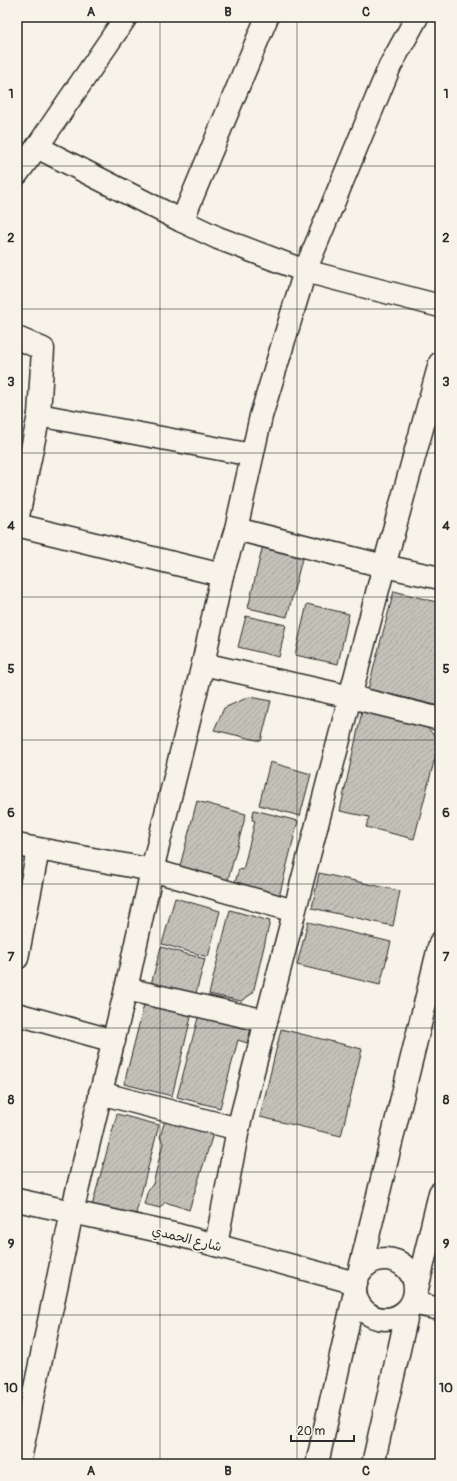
<svg xmlns="http://www.w3.org/2000/svg" width="457" height="1481" font-family="Pangolin,'Playpen Sans Arabic',sans-serif">
  <style>
    .building { fill: url(#building-hatch); stroke: #2b2b2b }
    .lines { fill: none; stroke-linecap: round; stroke-linejoin: round }
    .street-casing { stroke: #2b2b2b; stroke-width: 25 }
    .secondary-casing { stroke: #2b2b2b; stroke-width: 25 }
    .highway-casing { stroke: #2b2b2b; stroke-width: 25 }
    .street { stroke: #f7f3e8; stroke-width: 22 }
    .secondary { stroke: #f7f3e8; stroke-width: 22 }
    .highway { stroke: #f7f3e8; stroke-width: 22 }
    .grid { fill: none; stroke: #2b2b2b; stroke-width: 1; stroke-opacity: 0.55 }
    .labels { text-anchor: middle; stroke-width: 3.5; stroke-linejoin: round; paint-order: stroke }
    .street-label { font-size: 13px; fill: #2b2b2b; stroke: #f7f3e8 }
    .neatline { fill: none; stroke: #2b2b2b; stroke-width: 1.5 }
    .grid-label { font-size: 13px; text-anchor: middle; font-weight: bold; fill: #2b2b2b }
  </style>
  <defs>
    <pattern id="building-hatch" width="6" height="6" patternUnits="userSpaceOnUse"><rect width="6" height="6" fill="#c4c1b9"/><path d="M-1 1l2-2M0 6l6-6M5 7l2-2" fill="none" stroke="#a9a69f"/></pattern>
  </defs>
  <rect width="100%" height="100%" fill="#f7f3e8"/>
  <filter id="ink" filterUnits="userSpaceOnUse"><feTurbulence type="fractalNoise" baseFrequency=".025" numOctaves="2"/><feDisplacementMap in="SourceGraphic" scale="8" xChannelSelector="R" yChannelSelector="G"/><feConvolveMatrix kernelMatrix="1 2 1 2 8 2 1 2 1" color-interpolation-filters="sRGB"/></filter>
  <g filter="url(#ink)">
    <g class="building">
      <polygon points="263,545 303,555 287,617 248,608"/>
      <polygon points="394,591 440,603 440,706 368,689"/>
      <polygon points="307,604 349,614 338,664 295,655"/>
      <polygon points="246,616 286,625 279,657 238,647"/>
      <polygon points="249,697 271,701 261,741 214,730 224,708"/>
      <polygon points="362,711 426,727 436,737 438,746 414,839 366,827 369,817 340,811"/>
      <polygon points="270,762 311,774 300,816 259,805"/>
      <polygon points="197,801 246,814 228,880 180,866"/>
      <polygon points="254,810 298,821 279,897 234,886 239,869 243,870 255,821 252,820"/>
      <polygon points="319,873 400,891 393,926 312,908"/>
      <polygon points="175,898 220,911 208,957 162,944"/>
      <polygon points="230,910 270,921 253,993 241,1001 209,994"/>
      <polygon points="308,922 391,942 380,985 297,965"/>
      <polygon points="161,947 205,959 194,1000 150,988"/>
      <polygon points="145,1001 192,1013 172,1096 124,1084"/>
      <polygon points="199,1014 251,1028 247,1043 238,1040 220,1108 177,1097"/>
      <polygon points="281,1029 362,1049 341,1136 260,1117"/>
      <polygon points="117,1114 159,1125 135,1217 92,1206"/>
      <polygon points="165,1120 213,1134 189,1210 165,1202 160,1208 144,1204 148,1190 153,1184 163,1143 160,1137"/>
    </g>
    <g class="lines">
      <defs>
        <g id="street">
          <polyline points="37,147 182,221 218,238 305,271 440,306"/>
          <polyline points="17,174 37,147 126,17"/>
          <polyline points="182,221 267,17"/>
          <polyline points="17,338 43,349 39,415 17,521"/>
          <polyline points="39,415 252,455"/>
          <polyline points="17,525 222,575"/>
          <polyline points="236,529 384,566 440,578"/>
          <polyline points="203,664 351,697 440,719"/>
          <polyline points="17,845 152,870 294,911"/>
          <polyline points="17,958 38,850"/>
          <polyline points="126,989 266,1021"/>
          <polyline points="17,1014 114,1041"/>
          <polyline points="100,1093 238,1129"/>
          <polyline points="216,1245 238,1129 266,1021 384,566 440,363"/>
          <polyline points="412,1303 440,1309"/>
          <polyline points="19,1464 72,1212 126,989 152,870 203,664 222,575 236,529 261,416 305,271 390,66 417,17"/>
        </g>
        <polyline id="secondary" points="17,1200 178,1235 356,1283"/>
        <g id="highway">
          <circle cx="385" cy="1289" r="30"/>
          <polyline points="359,1273 440,943"/>
          <polyline points="416,1293 440,1193"/>
          <polyline points="317,1464 355,1292"/>
          <polyline points="373,1464 408,1310"/>
        </g>
      </defs>
      <use href="#street" class="street-casing"/>
      <use href="#secondary" class="secondary-casing"/>
      <use href="#highway" class="highway-casing"/>
      <use href="#street" class="street"/>
      <use href="#secondary" class="secondary"/>
      <use href="#highway" class="highway"/>
    </g>
  </g>
  <path class="grid" d="M160,17V1464M297,17V1464M17,166H440M17,309H440M17,453H440M17,597H440M17,740H440M17,884H440M17,1028H440M17,1172H440M17,1315H440"/>
  <g class="labels">
    <g class="street-label">
      <text transform="translate(187 1238) rotate(14)" y="5">شارع الحمدي</text>
    </g>
  </g>
  <rect width="457" height="1481" fill="none" stroke="#f7f3e8" stroke-width="44"/>
  <path d="M291 1435v6h63v-6" fill="none" stroke="#2b2b2b" stroke-width="2"/>
  <text x="297" y="1435" font-size="12" fill="#2b2b2b" stroke="#f7f3e8" stroke-width="3" paint-order="stroke">20 m</text>
  <rect x="22" y="22" width="413" height="1437" class="neatline"/>
  <g class="grid-label">
    <text x="91" y="16">A</text>
    <text x="228" y="16">B</text>
    <text x="366" y="16">C</text>
    <text x="11" y="98">1</text>
    <text x="446" y="98">1</text>
    <text x="11" y="242">2</text>
    <text x="446" y="242">2</text>
    <text x="11" y="386">3</text>
    <text x="446" y="386">3</text>
    <text x="11" y="530">4</text>
    <text x="446" y="530">4</text>
    <text x="11" y="673">5</text>
    <text x="446" y="673">5</text>
    <text x="11" y="817">6</text>
    <text x="446" y="817">6</text>
    <text x="11" y="961">7</text>
    <text x="446" y="961">7</text>
    <text x="11" y="1104">8</text>
    <text x="446" y="1104">8</text>
    <text x="11" y="1248">9</text>
    <text x="446" y="1248">9</text>
    <text x="11" y="1392">10</text>
    <text x="446" y="1392">10</text>
    <text x="91" y="1475">A</text>
    <text x="228" y="1475">B</text>
    <text x="366" y="1475">C</text>
  </g>
</svg>
